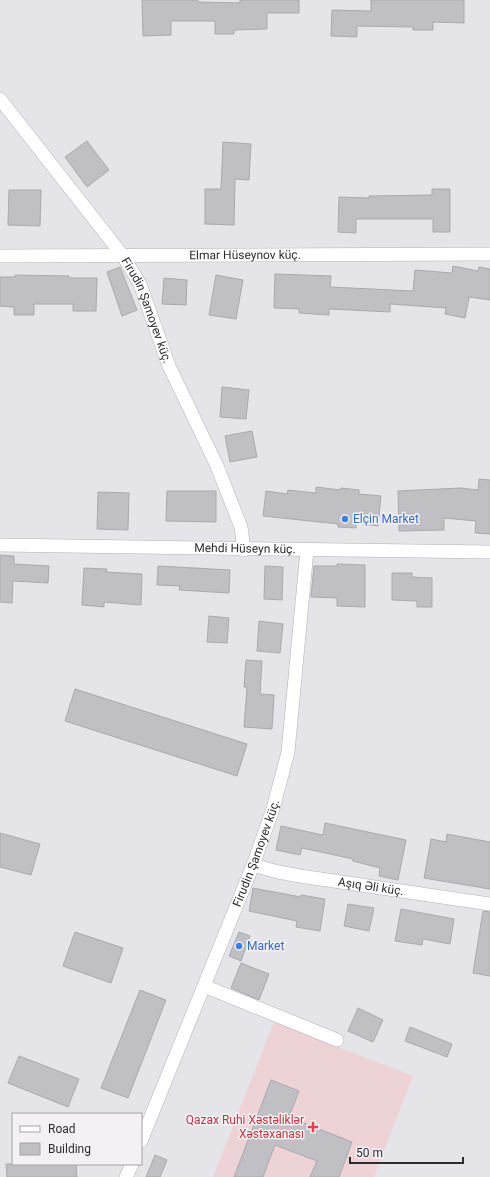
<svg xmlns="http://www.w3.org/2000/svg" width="490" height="1177" font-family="Roboto,sans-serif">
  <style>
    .medical { fill: #eed3d6 }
    .building { fill: #bfbfc4; stroke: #a9a9ae }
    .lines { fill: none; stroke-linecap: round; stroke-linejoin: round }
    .street-casing { stroke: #b3b1b6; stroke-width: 14 }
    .street { stroke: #fff; stroke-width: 13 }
    .shop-dot { fill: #3f7fe0; stroke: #f3f1f6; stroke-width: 1.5 }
    .health-dot { fill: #e0444e; stroke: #f3f1f6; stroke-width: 1.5 }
    .labels { text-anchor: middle; stroke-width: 3; stroke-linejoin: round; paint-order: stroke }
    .street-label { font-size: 12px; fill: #2d2d2f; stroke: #f3f1f6 }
    .shop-label { font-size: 12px; fill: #366cbe; stroke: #f3f1f6; text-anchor: start }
    .health-label { font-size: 12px; fill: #be3a42; stroke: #f3f1f6; text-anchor: end }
  </style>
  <rect width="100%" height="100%" fill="#e5e4e9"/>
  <polygon class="medical" points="274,1022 413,1076 374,1177 213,1177"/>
  <g class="building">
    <polygon points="142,0 198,0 198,2 240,3 240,0 299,0 299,13 267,13 267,29 234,30 234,34 215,34 215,21 171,21 171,35 143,36"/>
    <polygon points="371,0 464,0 464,23 433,22 433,30 413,30 413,27 357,26 357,37 331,36 332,10 371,11"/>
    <polygon points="87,141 109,170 87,187 65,157"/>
    <polygon points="223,142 251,144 249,180 235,179 234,225 205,224 205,189 221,189"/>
    <polygon points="432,189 450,189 450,232 433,232 433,219 356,219 356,233 338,232 339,197 369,198 369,196 432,195"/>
    <polygon points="9,190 41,190 40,226 8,225"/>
    <polygon points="453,266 478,271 479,267 490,269 490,300 469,297 465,318 445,314 446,308 390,304 390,312 329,309 329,315 299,313 299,309 274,308 275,274 331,276 330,287 413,291 415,270 452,273"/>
    <polygon points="120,267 137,310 122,316 107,272"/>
    <polygon points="15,275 69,276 69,278 97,278 96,311 73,311 73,304 34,304 34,315 14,315 14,307 0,306 0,277 15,277"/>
    <polygon points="216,275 243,280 236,319 209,315"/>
    <polygon points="164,278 187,280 186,305 162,304"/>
    <polygon points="222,387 249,390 246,419 220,417"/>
    <polygon points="252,431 257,457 230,462 225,436"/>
    <polygon points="479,479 490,480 490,534 475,533 476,521 444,518 444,530 399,531 398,491 461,488 478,490"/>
    <polygon points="316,487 340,490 341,488 359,490 359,494 381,496 378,526 356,523 356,528 338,527 338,524 263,516 266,491 287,494 288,490 316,493"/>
    <polygon points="167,491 216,491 216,522 166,521"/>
    <polygon points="98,492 129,493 128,530 97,529"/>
    <polygon points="0,555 14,556 14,564 49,566 48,583 13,581 12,603 0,602"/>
    <polygon points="337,564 365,565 365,607 337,606 337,598 311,597 314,566 337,566"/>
    <polygon points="158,566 230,570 229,593 179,590 180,586 157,585"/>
    <polygon points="265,566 283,567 282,600 264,599"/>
    <polygon points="84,568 107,569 106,572 142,574 141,605 104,602 104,607 82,605"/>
    <polygon points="392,573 412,573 412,577 432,578 432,607 417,607 417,601 392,600"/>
    <polygon points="209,616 229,618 227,643 207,642"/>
    <polygon points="259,621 283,624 280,653 257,651"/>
    <polygon points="246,660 262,661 260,694 274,695 272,729 244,727 247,687 244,687"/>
    <polygon points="75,689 247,744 237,776 65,721"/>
    <polygon points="325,823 406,840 398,880 379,876 380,868 353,861 353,859 302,848 300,855 276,850 281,826 323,835"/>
    <polygon points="0,833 40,844 31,875 0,867"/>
    <polygon points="447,834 490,842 490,889 424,878 431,839 446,842"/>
    <polygon points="253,888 301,897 301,895 325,899 320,931 296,927 297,921 249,911"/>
    <polygon points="348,904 374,908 369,931 344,926"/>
    <polygon points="401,909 454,919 450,944 423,939 422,945 395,941"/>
    <polygon points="483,911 490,912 490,976 473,973"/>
    <polygon points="75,932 123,948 111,983 63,966"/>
    <polygon points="239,932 250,936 241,961 229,956"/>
    <polygon points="241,963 269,974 259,1000 231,988"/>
    <polygon points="140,990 166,1000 128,1098 101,1088"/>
    <polygon points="358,1008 383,1020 373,1042 348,1031"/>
    <polygon points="410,1027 452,1044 447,1057 405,1041"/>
    <polygon points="19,1056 79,1079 68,1107 8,1083"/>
    <polygon points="271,1080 299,1091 289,1117 352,1142 339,1177 310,1177 317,1161 275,1145 263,1177 234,1177"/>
    <polygon points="155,1155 167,1160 160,1177 146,1177"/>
    <polygon points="6,1164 76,1164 77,1177 7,1177"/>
  </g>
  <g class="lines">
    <defs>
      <g id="street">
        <path id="s1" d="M0,99L123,256L140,284L169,366L217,466L241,527L244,550"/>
        <path id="s2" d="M0,256L490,254"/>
        <path id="s3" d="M0,545L490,552"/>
        <path id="s4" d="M253,865L278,872L300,876L490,904"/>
        <polyline points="204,986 337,1040"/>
        <path id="s5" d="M141,1141L253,865L273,809L288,752L307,550"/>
        <polyline points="126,1177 132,1164"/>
      </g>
    </defs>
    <use href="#street" class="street-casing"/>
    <use href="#street" class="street"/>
  </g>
  <g class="shop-dot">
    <circle cx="345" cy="519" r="4"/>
    <circle cx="239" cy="946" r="4"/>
  </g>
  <path class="health-dot" d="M311 1121h4v4h4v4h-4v4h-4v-4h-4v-4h4z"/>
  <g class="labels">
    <g class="street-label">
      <text dy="4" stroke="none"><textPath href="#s2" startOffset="245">Elmar Hüseynov küç.</textPath></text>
      <text dy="4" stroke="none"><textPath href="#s1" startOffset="259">Firudin Şamoyev küç.</textPath></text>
      <text dy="4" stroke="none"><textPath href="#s3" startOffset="245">Mehdi Hüseyn küç.</textPath></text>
      <text dy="4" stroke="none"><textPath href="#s5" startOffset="310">Firudin Şamoyev küç.</textPath></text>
      <text dy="4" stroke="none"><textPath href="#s4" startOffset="120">Aşıq Əli küç.</textPath></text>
    </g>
    <g class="shop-label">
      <text x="353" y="523">Elçin Market</text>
      <text x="247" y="950">Market</text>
    </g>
    <g class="health-label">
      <text x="304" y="1124">Qazax Ruhi Xəstəliklər<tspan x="304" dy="14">Xəstəxanası</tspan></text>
    </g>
  </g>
  <rect x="12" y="1113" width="130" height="52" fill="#f3f1f6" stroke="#a4a3a6"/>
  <rect x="20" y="1126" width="20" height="6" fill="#ffffff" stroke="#a4a3a6"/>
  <text x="48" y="1133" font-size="12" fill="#2d2d2f">Road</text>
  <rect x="20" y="1143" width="20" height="12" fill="#bfbfc4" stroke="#a4a3a6"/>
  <text x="48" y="1153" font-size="12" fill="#2d2d2f">Building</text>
  <path d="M350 1157v6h113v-6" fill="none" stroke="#2d2d2f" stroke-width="2"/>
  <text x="356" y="1157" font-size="12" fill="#2d2d2f" stroke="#f3f1f6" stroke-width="3" paint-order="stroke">50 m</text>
</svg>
